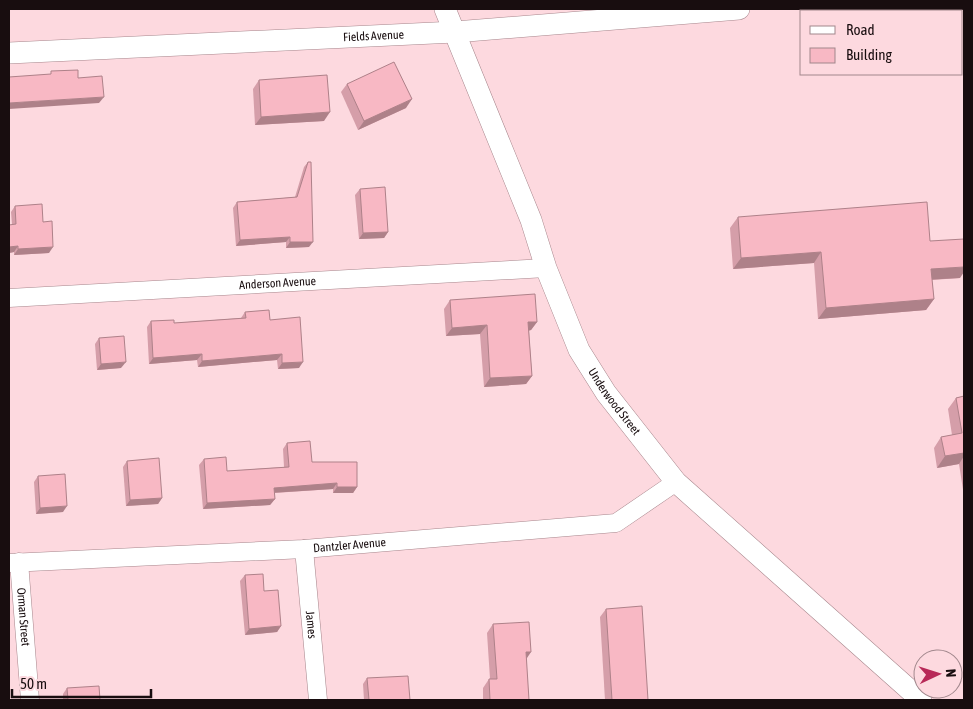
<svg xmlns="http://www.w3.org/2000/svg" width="973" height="709" font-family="'Asap Condensed',sans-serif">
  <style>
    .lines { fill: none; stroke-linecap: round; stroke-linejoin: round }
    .minor-casing { stroke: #a7868c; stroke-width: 19 }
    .tertiary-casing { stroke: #a7868c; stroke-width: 22 }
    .minor { stroke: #fff; stroke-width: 18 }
    .tertiary { stroke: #fff; stroke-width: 21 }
    .wall { fill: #d59ea9 }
    .shaded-wall { fill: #ae8189 }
    .building { fill: #f8b8c4; stroke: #ae8189 }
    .labels { text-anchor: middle; stroke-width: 5; stroke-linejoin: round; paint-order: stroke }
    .street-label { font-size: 12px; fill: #180d0f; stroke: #fdd9df }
  </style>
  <rect width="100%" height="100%" fill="#fdd9df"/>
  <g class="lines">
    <defs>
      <g id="minor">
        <path id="s1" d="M9,298L546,268"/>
        <path id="s2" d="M304,549L318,700"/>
        <path id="s3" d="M19,562L30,700"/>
        <path id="s4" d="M9,563L304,549L616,523L676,482"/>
      </g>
      <g id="tertiary">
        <path id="s5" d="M445,9L531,220L546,268L579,350L606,393L676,482L921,700"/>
        <path id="s6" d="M9,53L455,32L739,9"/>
      </g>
    </defs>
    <use href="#minor" class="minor-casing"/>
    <use href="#tertiary" class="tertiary-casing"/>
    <use href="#minor" class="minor"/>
    <use href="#tertiary" class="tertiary"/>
  </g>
  <g class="wall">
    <polygon points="259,80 324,121 255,125 253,89"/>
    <polygon points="347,84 406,108 358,130 341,92"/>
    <polygon points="308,162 309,247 286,248 286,242 236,246 233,208 237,202 295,197 304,167"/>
    <polygon points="360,189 388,232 384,238 359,239 355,195"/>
    <polygon points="15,206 43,222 49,253 14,255 14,252 9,253 9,225 12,225 11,212"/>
    <polygon points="738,217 930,241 960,278 932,280 934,299 926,310 818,319 814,263 733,269 730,228"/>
    <polygon points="450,300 537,322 531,330 529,331 532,376 526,384 484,387 480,334 446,336 444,309"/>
    <polygon points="245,312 270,320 299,368 278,369 277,360 198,367 197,360 149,364 147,327 151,321 174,323 241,318"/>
    <polygon points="99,338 121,368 97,370 95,344"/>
    <polygon points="964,396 964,496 959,464 937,468 934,448 941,437 952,435 948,409 956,398"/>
    <polygon points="287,443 312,462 357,487 353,493 333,493 333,489 274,493 275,499 270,505 203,509 199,465 204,459 227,471 284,467 283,449"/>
    <polygon points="127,461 162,498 158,504 126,506 123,467"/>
    <polygon points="38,476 63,512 36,514 34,482"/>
    <polygon points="245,575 264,591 281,626 277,632 245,635 240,581"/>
    <polygon points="606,609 648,700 605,700 600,617"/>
    <polygon points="493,624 526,659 529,700 483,700 483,688 489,679 490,679 487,633"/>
    <polygon points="367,678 410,700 364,700 363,684"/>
    <polygon points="67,688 100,700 63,700 63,694"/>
  </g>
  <g class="shaded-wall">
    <polygon points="104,97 99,103 9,109 9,103"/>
    <polygon points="412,99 406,108 358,130 364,121"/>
    <polygon points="330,112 324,121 255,125 261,117"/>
    <polygon points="388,232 384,238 359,239 363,233"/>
    <polygon points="290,237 286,242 236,246 240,240"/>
    <polygon points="290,242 313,242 309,247 286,248"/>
    <polygon points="18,246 14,252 9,253 9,247"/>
    <polygon points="53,247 49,253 14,255 18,249"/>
    <polygon points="821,252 814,263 733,269 741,258"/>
    <polygon points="964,267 964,272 960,278 924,280 931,269"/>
    <polygon points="934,299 926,310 818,319 826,308"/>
    <polygon points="528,322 537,322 531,330 522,331"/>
    <polygon points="487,325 480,334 446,336 452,328"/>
    <polygon points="202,354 197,360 149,364 153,358"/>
    <polygon points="282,354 277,360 198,367 202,361"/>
    <polygon points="126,362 121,368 97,370 101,364"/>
    <polygon points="303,362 299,368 278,369 282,363"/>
    <polygon points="532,376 526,384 484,387 490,378"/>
    <polygon points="964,453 964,456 959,464 937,468 945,456"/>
    <polygon points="337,483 333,489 270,493 274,488"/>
    <polygon points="337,487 357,487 353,493 333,493"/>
    <polygon points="162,498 158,504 126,506 130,500"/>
    <polygon points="275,499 270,505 203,509 207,503"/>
    <polygon points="67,506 63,512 36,514 40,508"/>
    <polygon points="281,626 277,632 245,635 249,629"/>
    <polygon points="526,652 531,652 525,661"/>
  </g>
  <g class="building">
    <polygon points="394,62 412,99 364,121 347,84"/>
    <polygon points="78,70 78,78 102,76 104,97 9,103 9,77 51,74 51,71"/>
    <polygon points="327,75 330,112 261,117 259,80"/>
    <polygon points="308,162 311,162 313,242 290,242 290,237 240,240 237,202 297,197"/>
    <polygon points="385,187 388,232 363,233 360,189"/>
    <polygon points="927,202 930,241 964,239 964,267 931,269 934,299 826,308 821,252 741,258 738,217"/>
    <polygon points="42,204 43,222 52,221 53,247 18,249 18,246 9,247 9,225 16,224 15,206"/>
    <polygon points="535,294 537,322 528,322 532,376 490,378 487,325 452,328 450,300"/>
    <polygon points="269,310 270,320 300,317 303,362 282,363 282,354 202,361 202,354 153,358 151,321 174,320 174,323 246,318 245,312"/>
    <polygon points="124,336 126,362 101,364 99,338"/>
    <polygon points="964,396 964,453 945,456 941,437 962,433 956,398"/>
    <polygon points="310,441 312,462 357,462 357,487 337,487 337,483 274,488 275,499 207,503 204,459 226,457 227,471 289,467 287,443"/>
    <polygon points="159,458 162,498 130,500 127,461"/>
    <polygon points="65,474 67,506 40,508 38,476"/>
    <polygon points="263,574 264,591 278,590 281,626 249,629 245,575"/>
    <polygon points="642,606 648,700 612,700 606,609"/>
    <polygon points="529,622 531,652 526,652 529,700 490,700 489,679 497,679 493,624"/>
    <polygon points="408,676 410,700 369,700 367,678"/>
    <polygon points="99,686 100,700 68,700 67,688"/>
  </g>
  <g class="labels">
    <g class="street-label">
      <text dy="4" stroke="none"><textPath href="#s6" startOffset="365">Fields Avenue</textPath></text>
      <text dy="4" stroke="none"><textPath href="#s1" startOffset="269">Anderson Avenue</textPath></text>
      <text dy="4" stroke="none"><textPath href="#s5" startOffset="429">Underwood Street</textPath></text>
      <text dy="4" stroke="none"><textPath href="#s4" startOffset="341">Dantzler Avenue</textPath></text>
      <text dy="4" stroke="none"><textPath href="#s3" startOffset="55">Orman Street</textPath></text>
      <text dy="4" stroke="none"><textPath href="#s2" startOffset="76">James</textPath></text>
    </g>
  </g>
  <rect width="973" height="709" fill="none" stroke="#180d0f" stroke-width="20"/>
  <rect x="800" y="10" width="162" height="65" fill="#fdd9df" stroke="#a1878c"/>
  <rect x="810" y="26" width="25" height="8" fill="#ffffff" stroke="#a1878c"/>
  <text x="846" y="35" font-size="15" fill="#180d0f">Road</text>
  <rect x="810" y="48" width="25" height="15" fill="#f8b8c4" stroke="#a1878c"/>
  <text x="846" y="60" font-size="15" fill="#180d0f">Building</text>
  <g transform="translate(938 674) rotate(86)"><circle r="24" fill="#fdd9df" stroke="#a1878c"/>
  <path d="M0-4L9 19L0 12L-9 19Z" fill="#b82958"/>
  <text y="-8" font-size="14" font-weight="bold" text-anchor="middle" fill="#180d0f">N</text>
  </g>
  <path d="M12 689v8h139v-8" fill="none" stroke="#180d0f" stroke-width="2.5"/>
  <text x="20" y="689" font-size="15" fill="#180d0f" stroke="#fdd9df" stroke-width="4" paint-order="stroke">50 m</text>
</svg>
